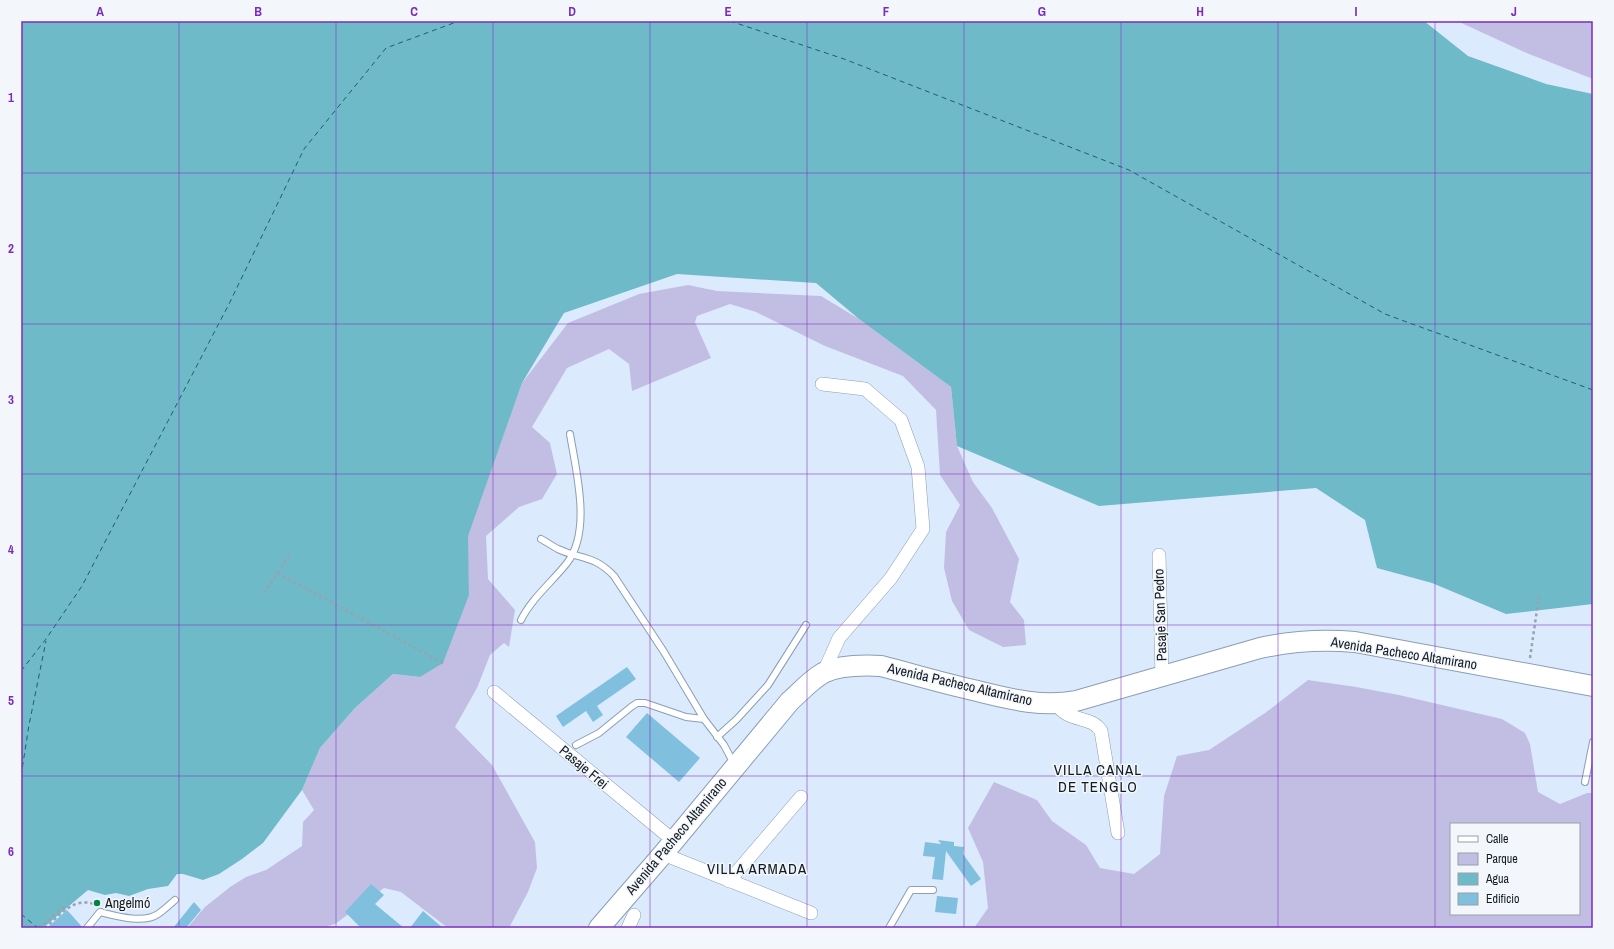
<svg xmlns="http://www.w3.org/2000/svg" width="1614" height="949" font-family="'Archivo Narrow',sans-serif">
  <style>
    .green { fill: #c2bee3; fill-rule: evenodd }
    .water { fill: #6ebac8 }
    .lines { fill: none; stroke-linecap: round; stroke-linejoin: round }
    .ferry { stroke: #205e69; stroke-width: 1; stroke-dasharray: 5 4; stroke-linecap: butt }
    .building { fill: #80bfde }
    .lane-casing { stroke: #8b9eb3; stroke-width: 8 }
    .street-casing { stroke: #8b9eb3; stroke-width: 14 }
    .primary-casing { stroke: #8b9eb3; stroke-width: 22 }
    .path { stroke: #96a3b1; stroke-width: 2.5; stroke-dasharray: 3 3; stroke-linecap: butt }
    .lane { stroke: #fff; stroke-width: 6 }
    .street { stroke: #fff; stroke-width: 13 }
    .primary { stroke: #fff; stroke-width: 20 }
    .grid { fill: none; stroke: #7b2cbf; stroke-width: 1; stroke-opacity: 0.55 }
    .poi-dot { fill: #008642; stroke: #f3f7fb; stroke-width: 1.5 }
    .labels { text-anchor: middle; stroke-width: 3; stroke-linejoin: round; paint-order: stroke }
    .street-label { font-size: 14px; fill: #131b22; stroke: #f3f7fb }
    .poi-label { font-size: 14px; fill: #131b22; stroke: #f3f7fb; text-anchor: start }
    .neighbourhood-label { font-size: 15px; letter-spacing: 1px; fill: #131b22; stroke: #f3f7fb }
    .neatline { fill: none; stroke: #7b2cbf; stroke-width: 1.5 }
    .grid-label { font-size: 13px; text-anchor: middle; font-weight: bold; fill: #7b2cbf }
  </style>
  <rect width="100%" height="100%" fill="#dbebfd"/>
  <g class="green">
    <polygon points="1457,21 1593,21 1593,79 1529,54"/>
    <polygon points="688,285 717,291 821,296 859,319 951,387 957,446 973,482 992,508 1019,559 1010,602 1024,620 1026,645 1003,647 969,630 952,601 944,568 946,532 960,505 940,475 936,410 903,376 825,346 756,312 730,304 697,316 695,322 711,358 632,391 629,364 609,349 567,368 532,427 550,443 557,474 542,499 519,507 486,536 488,579 515,610 509,647 504,643 490,655 477,688 455,727 492,765 535,842 537,868 528,892 510,926 508,928 448,928 401,892 384,888 335,924 322,928 187,928 205,907 230,887 246,877 266,870 302,846 303,822 314,810 302,790 320,748 355,708 393,674 420,677 469,595 467,536 522,383 568,323 639,294"/>
    <path d="M1308,680L1356,687L1399,695L1502,719L1525,733L1530,744L1538,792L1560,804L1587,793H1593V928H974L988,908L983,862L968,828L994,782L1037,800L1052,821L1086,845L1100,868L1134,874L1160,854L1164,796L1177,756L1209,750L1265,713ZM1451,824H1579V914H1451Z"/>
  </g>
  <polygon class="water" points="21,21 1424,21 1468,56 1546,84 1593,94 1593,604 1506,614 1432,583 1377,568 1365,520 1316,488 1099,506 957,446 951,387 859,319 816,283 677,274 564,313 522,383 468,536 469,595 443,663 420,677 393,674 355,708 320,748 302,790 263,843 242,859 219,874 203,880 183,874 177,874 168,886 148,889 129,896 116,893 105,895 88,890 43,928 21,928"/>
  <g class="lines">
    <g class="ferry">
      <polyline points="730,21 844,59 1129,170 1385,314 1593,390"/>
      <polyline points="21,671 46,639 82,586 229,304 304,149 386,48 459,21"/>
      <polyline points="21,776 29,725 46,641"/>
      <polyline points="21,914 38,928"/>
    </g>
  </g>
  <g class="building">
    <polygon points="627,667 636,679 597,706 603,715 593,722 586,711 563,727 556,716"/>
    <polygon points="647,713 700,758 679,782 626,737"/>
    <polygon points="938,840 954,842 954,846 964,847 963,854 981,879 971,886 946,851 943,880 932,879 935,857 923,856 925,842 941,844"/>
    <polygon points="371,884 384,895 375,904 404,928 361,928 345,912"/>
    <polygon points="937,896 958,898 956,914 935,912"/>
    <polygon points="194,902 201,910 186,928 173,928"/>
    <polygon points="67,910 83,928 47,928"/>
    <polygon points="423,911 443,928 410,928"/>
  </g>
  <g class="lines">
    <defs>
      <g id="lane">
        <path d="M541,539C547,542 552,546 558,549C582,560 594,555 614,576L664,652L704,719"/>
        <path d="M521,620C532,598 552,582 567,563C592,531 576,471 570,434"/>
        <polyline points="717,737 737,719 768,685 806,625"/>
        <polyline points="576,745 599,733 631,707 637,703 645,703 686,717 704,719 724,745 734,764"/>
        <polyline points="1585,782 1593,742"/>
        <path d="M87,928L100,912C116,916 144,924 158,914C164,910 169,905 175,900"/>
        <polyline points="889,928 911,890 933,890"/>
      </g>
      <g id="street">
        <polyline points="822,384 865,389 901,420 918,467 923,529 891,578 839,638 823,674"/>
        <polyline points="1159,555 1162,676"/>
        <polyline points="494,692 674,841"/>
        <path d="M1057,704C1067,723 1092,715 1101,731L1118,833"/>
        <polyline points="663,854 811,913"/>
        <polyline points="729,881 801,797"/>
        <polyline points="628,928 634,915"/>
      </g>
      <path id="primary" d="M599,928L663,854L790,701C800,692 811,680 823,673C840,665 863,665 881,666C912,674 942,683 973,690C1006,698 1041,708 1076,701L1260,648C1292,641 1322,639 1355,642L1593,686"/>
    </defs>
    <use href="#lane" class="lane-casing"/>
    <use href="#street" class="street-casing"/>
    <use href="#primary" class="primary-casing"/>
    <g class="path">
      <polyline points="277,573 443,663"/>
      <polyline points="264,593 291,553"/>
      <polyline points="1530,658 1539,596"/>
      <polyline points="39,928 64,907 66,910"/>
      <path d="M45,928C59,916 75,895 96,905"/>
    </g>
    <use href="#lane" class="lane"/>
    <use href="#street" class="street"/>
    <use href="#primary" class="primary"/>
  </g>
  <path class="grid" d="M179,21V928M336,21V928M493,21V928M650,21V928M807,21V928M964,21V928M1121,21V928M1278,21V928M1435,21V928M21,173H1593M21,324H1593M21,474H1593M21,625H1593M21,776H1593"/>
  <circle class="poi-dot" cx="97" cy="903" r="4"/>
  <g class="labels">
    <g class="street-label">
      <text transform="translate(1160 615) rotate(-92)" y="5">Pasaje San Pedro</text>
      <text transform="translate(1404 653) rotate(9)" y="5">Avenida Pacheco Altamirano</text>
      <text transform="translate(960 684) rotate(13)" y="5">Avenida Pacheco Altamirano</text>
      <text transform="translate(584 767) rotate(40)" y="5">Pasaje Frei</text>
      <text transform="translate(676 836) rotate(-50)" y="5">Avenida Pacheco Altamirano</text>
    </g>
    <g class="poi-label">
      <text x="105" y="908">Angelmó</text>
    </g>
    <g class="neighbourhood-label">
      <text x="1098" y="775">VILLA CANAL<tspan x="1098" dy="17">DE TENGLO</tspan></text>
      <text x="757" y="874">VILLA ARMADA</text>
    </g>
  </g>
  <rect width="1614" height="949" fill="none" stroke="#f3f7fb" stroke-width="44"/>
  <rect x="1450" y="823" width="130" height="92" fill="#f3f7fb" stroke="#999fa4"/>
  <rect x="1458" y="836" width="20" height="6" fill="#ffffff" stroke="#999fa4"/>
  <text x="1486" y="843" font-size="12" fill="#131b22">Calle</text>
  <rect x="1458" y="853" width="20" height="12" fill="#c2bee3" stroke="#999fa4"/>
  <text x="1486" y="863" font-size="12" fill="#131b22">Parque</text>
  <rect x="1458" y="873" width="20" height="12" fill="#6ebac8" stroke="#999fa4"/>
  <text x="1486" y="883" font-size="12" fill="#131b22">Agua</text>
  <rect x="1458" y="893" width="20" height="12" fill="#80bfde" stroke="#999fa4"/>
  <text x="1486" y="903" font-size="12" fill="#131b22">Edificio</text>
  <rect x="22" y="22" width="1570" height="905" class="neatline"/>
  <g class="grid-label">
    <text x="100" y="16">A</text>
    <text x="258" y="16">B</text>
    <text x="414" y="16">C</text>
    <text x="572" y="16">D</text>
    <text x="728" y="16">E</text>
    <text x="886" y="16">F</text>
    <text x="1042" y="16">G</text>
    <text x="1200" y="16">H</text>
    <text x="1356" y="16">I</text>
    <text x="1514" y="16">J</text>
    <text x="11" y="102">1</text>
    <text x="11" y="253">2</text>
    <text x="11" y="404">3</text>
    <text x="11" y="554">4</text>
    <text x="11" y="705">5</text>
    <text x="11" y="856">6</text>
  </g>
</svg>
